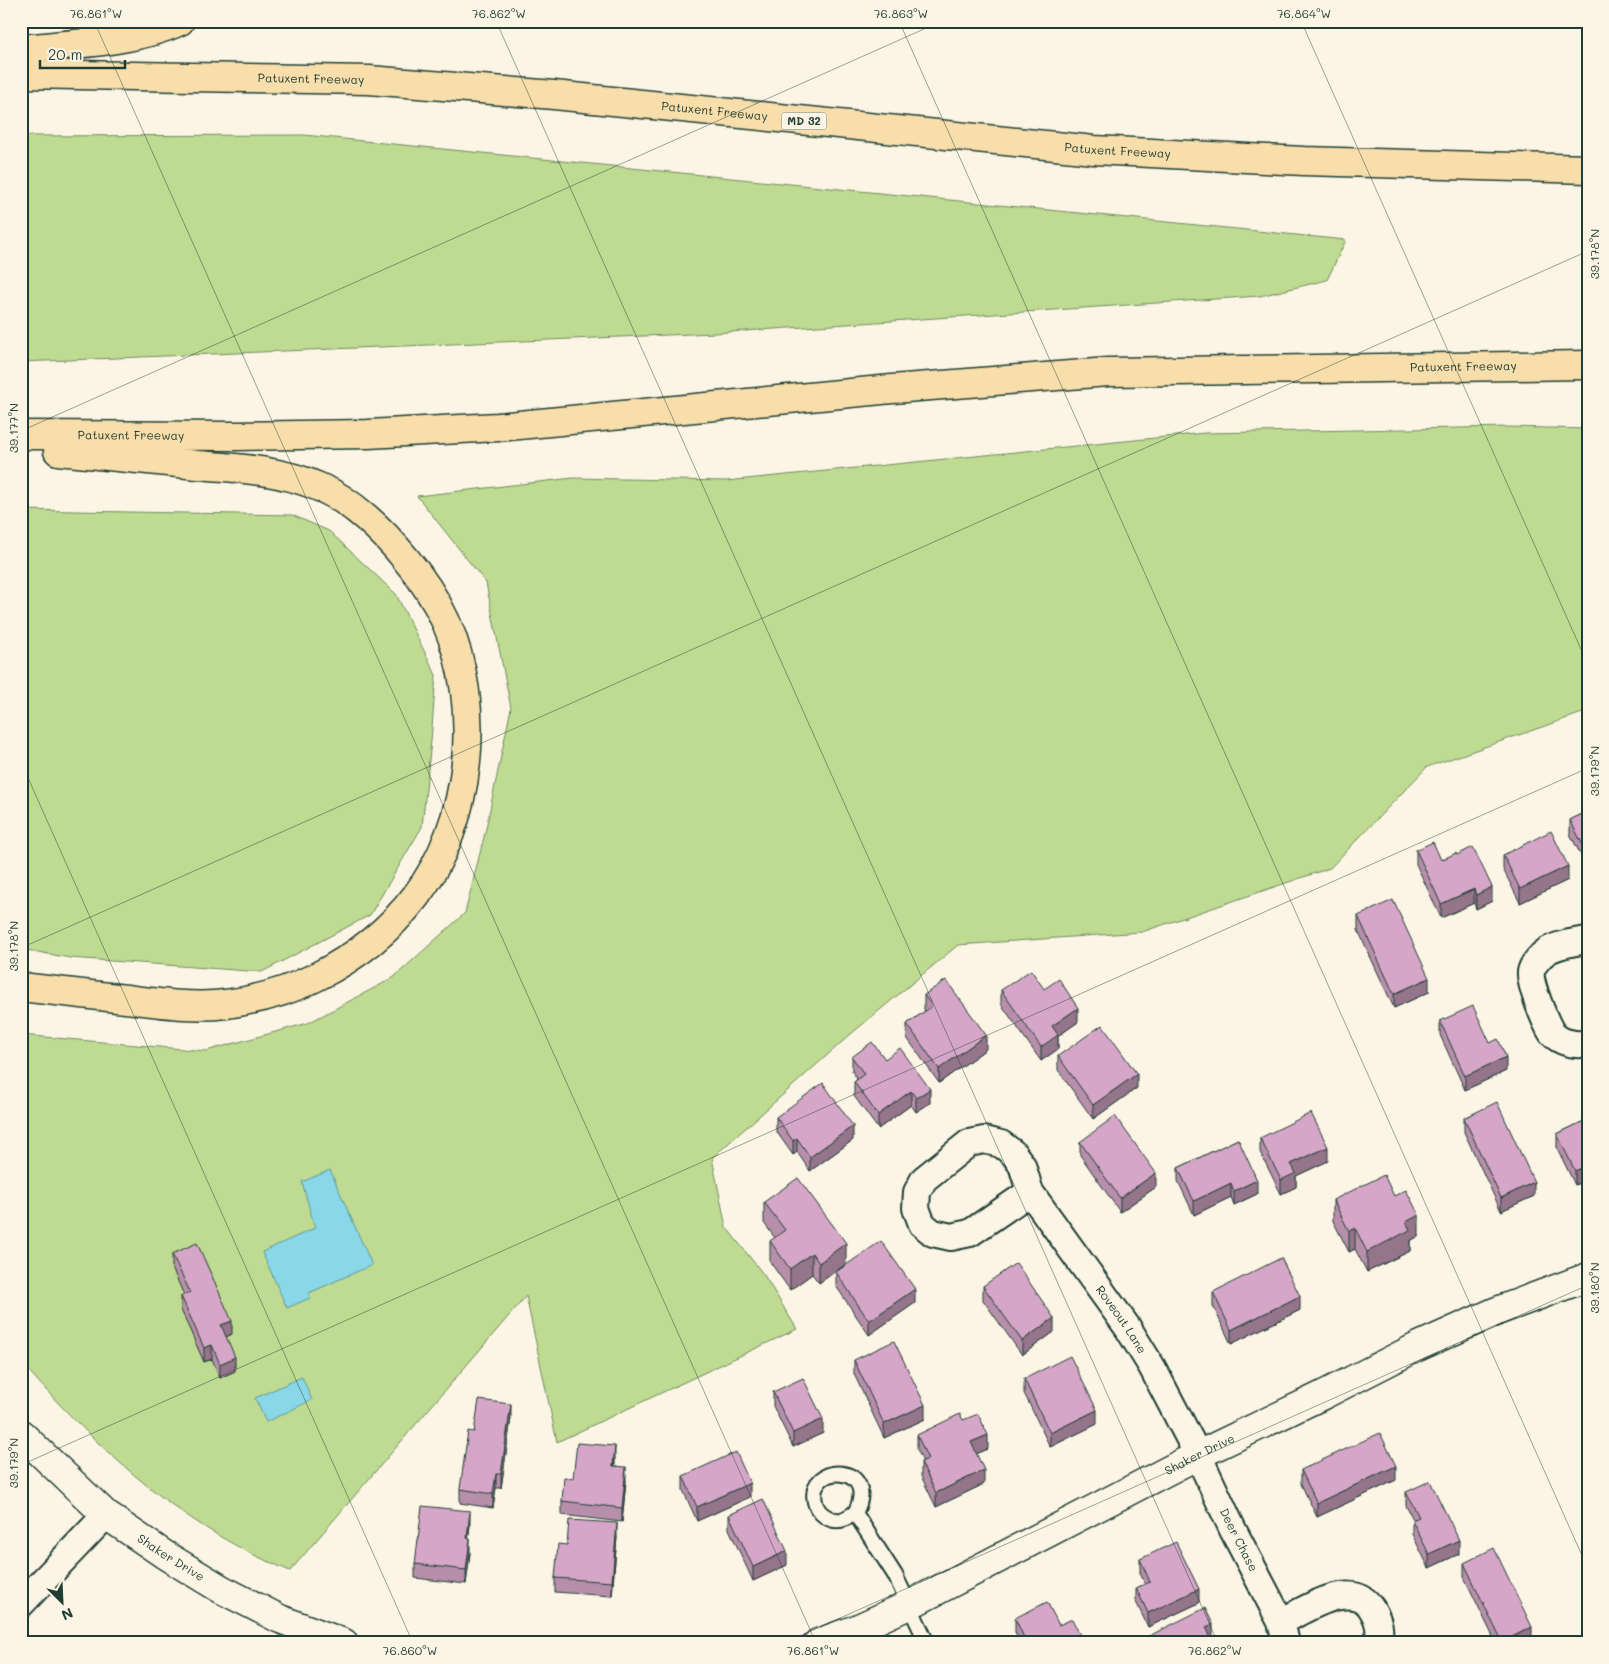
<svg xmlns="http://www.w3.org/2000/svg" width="1609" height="1664" font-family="Mali,sans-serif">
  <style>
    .green { fill: #bfda91; stroke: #6f8c62 }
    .water { fill: #89d7e7; stroke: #5f999f }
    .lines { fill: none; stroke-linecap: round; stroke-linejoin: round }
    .lane-casing { stroke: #1f3d34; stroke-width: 18 }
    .street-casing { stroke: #1f3d34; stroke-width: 30 }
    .secondary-casing { stroke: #1f3d34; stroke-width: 31 }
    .highway-casing { stroke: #1f3d34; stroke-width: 31 }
    .lane { stroke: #fcf5e5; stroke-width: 14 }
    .street { stroke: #fcf5e5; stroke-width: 26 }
    .secondary { stroke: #fcf5e5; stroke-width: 28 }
    .highway { stroke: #f8deab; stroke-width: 28 }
    .wall { fill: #b78fab; stroke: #1f3d34 }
    .shaded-wall { fill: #95748b; stroke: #1f3d34 }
    .building { fill: #d5a6c7; stroke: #1f3d34 }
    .ticks { fill: none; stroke: #1f3d34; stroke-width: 1; stroke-opacity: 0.45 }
    .labels { text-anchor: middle; stroke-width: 5; stroke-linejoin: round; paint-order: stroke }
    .shield { fill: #fcf5e5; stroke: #617469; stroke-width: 1 }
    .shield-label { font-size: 11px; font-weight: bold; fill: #1f3d34 }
    .street-label { font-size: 12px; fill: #1f3d34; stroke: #fcf5e5 }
    .neatline { fill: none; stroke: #1f3d34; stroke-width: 2 }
    .ticks-label { font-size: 12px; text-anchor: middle; fill: #1f3d34 }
  </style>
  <rect width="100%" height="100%" fill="#fcf5e5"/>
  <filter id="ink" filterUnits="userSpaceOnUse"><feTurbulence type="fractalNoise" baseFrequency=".02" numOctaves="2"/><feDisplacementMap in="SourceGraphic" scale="10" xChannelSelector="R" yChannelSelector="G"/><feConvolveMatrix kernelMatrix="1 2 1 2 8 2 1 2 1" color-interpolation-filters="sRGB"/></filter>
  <g filter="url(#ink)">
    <g class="green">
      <polygon points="304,135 1346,240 1327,280 1260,296 715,333 21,362 21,136"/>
      <path d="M1509,427L1588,429V711L1427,767L1330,868L1142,932L958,945L851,1034L712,1158L726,1227L764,1275L797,1329L557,1442L526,1296L290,1571C272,1563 252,1555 235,1545C154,1501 81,1431 21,1362V1035L206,1051L308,1023L393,978L465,913L485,833L511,708L486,583L417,496L573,478L726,481L1205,433Z"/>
      <polygon points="21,510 292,515 329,531 396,594 436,675 431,741 422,827 370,915 262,972 70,958 21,949"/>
    </g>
    <g class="water">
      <polygon points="330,1170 372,1265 309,1293 310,1298 287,1308 262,1252 315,1228 302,1182"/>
      <polygon points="302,1377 312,1400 266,1422 255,1398"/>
    </g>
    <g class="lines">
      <defs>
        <path id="lane" d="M855,1513C851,1515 846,1519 841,1520C830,1522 817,1513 815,1502C806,1461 881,1464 855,1513L895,1575L927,1643"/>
        <g id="street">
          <path d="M1588,940C1574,942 1559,944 1547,951C1541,955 1532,965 1531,972C1529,983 1546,1024 1552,1033C1560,1043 1577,1046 1588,1043"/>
          <path id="s1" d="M1030,1192L1022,1165L1013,1153L1001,1144L984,1140L969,1143L924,1179L917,1192L916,1208L922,1224L933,1233L951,1237L970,1233L1030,1192L1128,1328L1152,1367L1198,1455L1233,1530L1281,1622L1286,1643"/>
          <polyline points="21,1604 106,1515"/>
          <path d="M1281,1622C1305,1610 1352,1577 1372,1609C1379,1621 1381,1630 1378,1643"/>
        </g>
        <g id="secondary">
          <path id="s2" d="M21,1434L106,1515L165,1555L221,1589L280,1619L344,1643"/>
          <path id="s3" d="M818,1643L854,1630L909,1605L1198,1455L1323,1395L1417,1347L1497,1311L1588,1277"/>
        </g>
        <g id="highway">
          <path d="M21,49C71,44 135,42 180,21"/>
          <path id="s4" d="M21,74L369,80L554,95L1094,150L1304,161L1588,169"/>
          <path id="s5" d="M21,435L237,436L368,434L498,427L892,389L1108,372L1588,365"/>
          <path d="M21,987C56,991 91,995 126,999C158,1003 194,1008 226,1004C256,1000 289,991 316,977C354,958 390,930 416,896C472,823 483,706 446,622C435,598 421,577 405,558C383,531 351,500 319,487C282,470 238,468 198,465C151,460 104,456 58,451"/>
        </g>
      </defs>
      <use href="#lane" class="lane-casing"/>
      <use href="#street" class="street-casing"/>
      <use href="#secondary" class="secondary-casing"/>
      <use href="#highway" class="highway-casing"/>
      <use href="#lane" class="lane"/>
      <use href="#street" class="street"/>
      <use href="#secondary" class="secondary"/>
      <use href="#highway" class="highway"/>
    </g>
    <g class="wall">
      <polygon points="1588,811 1587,867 1570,834 1570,820"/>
      <polygon points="1416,850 1441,860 1457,855 1492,901 1476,909 1474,903 1441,918 1416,864"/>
      <polygon points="1503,855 1568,880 1520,903 1503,869"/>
      <polygon points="1358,916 1429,992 1394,1008 1358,930"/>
      <polygon points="1044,989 1078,1022 1058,1036 1058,1049 1041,1061 1001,1004 1001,990"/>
      <polygon points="924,995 986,1049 939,1083 907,1038 907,1024 925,1011 924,1009"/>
      <polygon points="1440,1021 1490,1043 1506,1071 1465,1090 1440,1035"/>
      <polygon points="1058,1056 1137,1088 1093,1119 1058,1070"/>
      <polygon points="852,1057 885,1059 930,1103 916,1112 911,1105 878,1129 854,1096 854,1082 857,1079 852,1071"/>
      <polygon points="776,1117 853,1140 810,1171 797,1152 793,1155 776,1131"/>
      <polygon points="1464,1118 1534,1196 1501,1211 1464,1132"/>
      <polygon points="1588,1119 1588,1179 1575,1185 1557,1148 1557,1134"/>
      <polygon points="1260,1138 1328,1161 1296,1176 1296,1187 1281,1194 1260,1152"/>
      <polygon points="1238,1139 1257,1194 1234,1205 1231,1197 1194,1215 1178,1181 1178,1168"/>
      <polygon points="1080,1142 1156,1187 1120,1212 1080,1155"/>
      <polygon points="1394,1196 1419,1236 1410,1241 1410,1251 1367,1272 1355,1249 1349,1252 1333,1221 1333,1200"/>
      <polygon points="764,1202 846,1264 819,1283 812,1274 790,1290 770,1262 770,1241 775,1238 764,1223"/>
      <polygon points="172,1254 232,1334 226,1337 235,1371 220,1378 212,1359 204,1362 181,1310 181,1296 184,1295 172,1268"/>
      <polygon points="836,1272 915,1303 869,1335 836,1286"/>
      <polygon points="983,1286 1054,1332 1022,1355 983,1300"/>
      <polygon points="1213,1292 1300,1310 1231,1344 1213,1306"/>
      <polygon points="854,1360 925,1419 884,1438 854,1374"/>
      <polygon points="1024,1379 1097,1424 1050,1447 1024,1393"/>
      <polygon points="773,1392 823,1433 793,1447 773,1406"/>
      <polygon points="511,1418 501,1488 496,1488 493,1508 460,1503 460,1489 474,1432"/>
      <polygon points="917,1435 988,1449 976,1454 984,1484 936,1507 921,1476 921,1462 923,1462 917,1449"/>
      <polygon points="615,1460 615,1466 626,1481 622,1522 562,1515 562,1501 573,1478"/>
      <polygon points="1301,1470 1396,1480 1317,1517 1301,1484"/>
      <polygon points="683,1476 750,1497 697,1521 683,1490"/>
      <polygon points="1406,1492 1459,1554 1429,1568 1412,1534 1412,1520 1413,1519 1406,1506"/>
      <polygon points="729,1515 787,1565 753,1581 729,1529"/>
      <polygon points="470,1525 468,1539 470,1553 466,1584 415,1578 415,1564"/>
      <polygon points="617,1537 612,1596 555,1592 555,1578 567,1545"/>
      <polygon points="1140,1559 1199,1603 1148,1627 1136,1602 1136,1588 1145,1584 1140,1573"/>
      <polygon points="1464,1563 1532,1641 1529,1643 1496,1643 1464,1577"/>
      <polygon points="1015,1618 1084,1643 1020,1643 1015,1632"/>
    </g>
    <g class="shaded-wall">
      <rect x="1587" y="853" width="1" height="14"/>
      <polygon points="1568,866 1568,880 1520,903 1520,889"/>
      <polygon points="1492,887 1492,901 1476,909 1476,895"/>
      <polygon points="1474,889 1474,903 1441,918 1441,904"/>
      <polygon points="1429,978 1429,992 1394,1008 1394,994"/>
      <polygon points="1078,1008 1078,1022 1058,1036 1058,1049 1041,1061 1041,1047 1052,1026"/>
      <polygon points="986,1035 986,1049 939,1083 939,1069"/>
      <polygon points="1506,1057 1506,1071 1465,1090 1465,1076"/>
      <polygon points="1137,1074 1137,1088 1093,1119 1093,1105"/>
      <polygon points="930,1089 930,1103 916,1112 916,1098"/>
      <polygon points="911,1091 911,1105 878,1129 878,1115"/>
      <polygon points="853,1126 853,1140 810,1171 810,1157"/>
      <polygon points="797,1138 797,1152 793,1155 793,1141"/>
      <polygon points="1328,1147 1328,1161 1296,1176 1296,1187 1281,1194 1281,1180 1291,1164"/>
      <polygon points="1588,1165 1588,1179 1575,1185 1575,1171"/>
      <polygon points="1156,1173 1156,1187 1120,1212 1120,1198"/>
      <polygon points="1257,1180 1257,1194 1234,1205 1234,1191"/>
      <polygon points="1534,1182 1534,1196 1501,1211 1501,1198"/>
      <polygon points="1231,1183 1231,1197 1194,1215 1194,1201"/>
      <polygon points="1419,1215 1419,1236 1410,1241 1410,1251 1367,1272 1367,1252 1406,1222"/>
      <polygon points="1355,1228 1355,1249 1349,1252 1349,1231"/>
      <polygon points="846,1243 846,1264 819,1283 819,1263"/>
      <polygon points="812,1253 812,1274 790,1290 790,1269"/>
      <polygon points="915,1289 915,1303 869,1335 869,1321"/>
      <polygon points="1300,1296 1300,1310 1231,1344 1231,1330"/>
      <polygon points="1054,1318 1054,1332 1022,1355 1022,1341"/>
      <polygon points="232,1321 232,1334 221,1339 221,1325"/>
      <polygon points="212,1345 212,1359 204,1362 204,1348"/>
      <polygon points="235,1357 235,1371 220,1378 220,1364"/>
      <polygon points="511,1404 511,1418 501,1488 501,1474"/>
      <polygon points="925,1405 925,1419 884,1438 884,1424"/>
      <polygon points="1097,1410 1097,1424 1050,1447 1050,1433"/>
      <polygon points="823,1419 823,1433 793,1447 793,1433"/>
      <polygon points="988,1435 988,1449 971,1456 971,1442"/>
      <polygon points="615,1446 615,1460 613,1480 613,1466"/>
      <polygon points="1396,1466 1396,1480 1317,1517 1317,1503"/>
      <polygon points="626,1467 626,1481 622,1522 622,1508"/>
      <polygon points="984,1470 984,1484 936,1507 936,1493"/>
      <polygon points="496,1474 496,1488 493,1508 493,1494"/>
      <polygon points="750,1483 750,1497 697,1521 697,1507"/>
      <polygon points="470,1511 470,1525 467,1552 467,1538"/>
      <polygon points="617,1523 617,1537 612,1596 612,1582"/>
      <polygon points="470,1539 470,1553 466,1584 466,1570"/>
      <polygon points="1459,1540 1459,1554 1429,1568 1429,1554"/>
      <polygon points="787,1551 787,1565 753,1581 753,1567"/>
      <polygon points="1199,1589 1199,1603 1148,1627 1148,1613"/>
      <polygon points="1213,1624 1213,1638 1206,1641 1206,1627"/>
      <polygon points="1532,1627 1532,1641 1529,1643 1502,1643 1502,1642"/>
    </g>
    <g class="building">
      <polygon points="1588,811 1588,853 1587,853 1570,820"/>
      <polygon points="1551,831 1568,866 1520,889 1503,855"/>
      <polygon points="1433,842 1441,860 1456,853 1457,855 1473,847 1492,887 1476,895 1474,889 1441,904 1416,850"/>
      <polygon points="1393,900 1429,978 1394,994 1358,916"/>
      <polygon points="1031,970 1044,989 1059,979 1078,1008 1052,1026 1058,1035 1041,1047 1001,990"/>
      <polygon points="946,980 986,1035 939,1069 907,1024 932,1006 924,995"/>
      <polygon points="1473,1006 1490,1043 1498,1039 1506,1057 1465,1076 1440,1021"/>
      <polygon points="1102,1025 1137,1074 1093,1105 1058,1056"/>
      <polygon points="872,1042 885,1059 900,1048 930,1089 916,1098 911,1091 878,1115 854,1082 864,1074 852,1057"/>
      <polygon points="823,1083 853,1126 810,1157 797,1138 793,1141 776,1117"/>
      <polygon points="1497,1102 1534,1182 1501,1198 1464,1118"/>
      <polygon points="1311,1113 1328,1147 1291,1164 1296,1173 1281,1180 1260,1138"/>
      <polygon points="1115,1116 1156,1173 1120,1198 1080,1142"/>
      <polygon points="1588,1119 1588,1165 1575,1171 1557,1134"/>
      <polygon points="1238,1139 1257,1180 1234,1191 1231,1183 1194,1201 1178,1168"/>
      <polygon points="1384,1175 1394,1196 1406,1190 1419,1215 1406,1222 1410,1230 1367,1252 1355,1228 1349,1231 1333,1200"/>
      <polygon points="798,1178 846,1243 819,1263 812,1253 790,1269 770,1241 785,1230 764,1202"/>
      <polygon points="881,1241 915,1289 869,1321 836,1272"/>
      <polygon points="197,1243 232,1321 221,1325 235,1357 220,1364 212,1345 204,1348 181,1296 190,1292 172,1254"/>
      <polygon points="1281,1258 1300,1296 1231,1330 1213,1292"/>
      <polygon points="1016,1263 1054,1318 1022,1341 983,1286"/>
      <polygon points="894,1341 925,1405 884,1424 854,1360"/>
      <polygon points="1070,1356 1097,1410 1050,1433 1024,1379"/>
      <polygon points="803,1378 823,1419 793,1433 773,1392"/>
      <polygon points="479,1400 511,1404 501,1474 496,1474 493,1494 460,1489 468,1431 474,1432"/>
      <polygon points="960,1414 963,1420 978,1414 988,1435 971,1442 984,1470 936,1493 921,1462 928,1459 917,1435"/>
      <polygon points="1380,1433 1396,1466 1317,1503 1301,1470"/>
      <polygon points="577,1443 615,1446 613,1466 626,1467 622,1508 562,1501 564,1477 573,1478"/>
      <polygon points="736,1452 750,1483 697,1507 683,1476"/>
      <polygon points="1430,1481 1459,1540 1429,1554 1412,1520 1419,1517 1406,1492"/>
      <polygon points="763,1499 787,1551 753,1567 729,1515"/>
      <polygon points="422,1506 470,1511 467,1538 470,1539 466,1570 415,1564"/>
      <polygon points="569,1520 617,1523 612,1582 555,1578 558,1544 567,1545"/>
      <polygon points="1176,1542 1199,1589 1148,1613 1136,1588 1150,1582 1140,1559"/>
      <polygon points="1494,1548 1532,1627 1502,1642 1464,1563"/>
      <polygon points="1047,1602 1059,1625 1072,1619 1084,1643 1025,1643 1026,1642 1015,1618"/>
      <polygon points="1205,1608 1213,1624 1206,1627 1213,1643 1151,1643 1147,1637"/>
    </g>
  </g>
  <path class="ticks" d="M94,21L816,1643M496,21L1218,1643M899,21L1588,1569M1301,21L1588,665M21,431L942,21M21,762L413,1643M21,948L1588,251M21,1465L1588,768M784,1643L1588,1285"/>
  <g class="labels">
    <rect class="shield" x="781.5" y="112.5" width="45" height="17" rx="4"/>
    <g class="shield-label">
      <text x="804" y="125">MD 32</text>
    </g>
    <g class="street-label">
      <text dy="4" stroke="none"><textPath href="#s4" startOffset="290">Patuxent Freeway</textPath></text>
      <text dy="4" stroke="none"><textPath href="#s4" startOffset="695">Patuxent Freeway</textPath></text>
      <text dy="4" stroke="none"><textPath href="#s4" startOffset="1100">Patuxent Freeway</textPath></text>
      <text dy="4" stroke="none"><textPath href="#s5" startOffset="1445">Patuxent Freeway</textPath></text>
      <text dy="4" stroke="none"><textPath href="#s5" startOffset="110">Patuxent Freeway</textPath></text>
      <text dy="4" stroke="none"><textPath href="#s1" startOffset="478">Roveout Lane</textPath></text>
      <text dy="4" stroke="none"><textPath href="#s3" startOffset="426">Shaker Drive</textPath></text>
      <text dy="4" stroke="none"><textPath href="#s1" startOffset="728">Deer Chase</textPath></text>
      <text dy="4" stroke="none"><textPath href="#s2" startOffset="195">Shaker Drive</textPath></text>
    </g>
  </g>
  <rect width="1609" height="1664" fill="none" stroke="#fcf5e5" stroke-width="55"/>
  <g transform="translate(62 1602) rotate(156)" stroke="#fcf5e5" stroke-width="4" paint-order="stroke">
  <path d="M0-4L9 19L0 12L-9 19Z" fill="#1f3d34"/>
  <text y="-8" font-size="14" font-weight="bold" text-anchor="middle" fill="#1f3d34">N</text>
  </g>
  <path d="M40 60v8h85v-8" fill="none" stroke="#1f3d34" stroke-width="2.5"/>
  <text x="48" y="60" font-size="15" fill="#1f3d34" stroke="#fcf5e5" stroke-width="4" paint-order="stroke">20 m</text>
  <rect x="28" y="28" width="1554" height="1608" class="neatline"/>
  <g class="ticks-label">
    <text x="96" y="18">76.861°W</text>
    <text x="499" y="18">76.862°W</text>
    <text x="901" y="18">76.863°W</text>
    <text x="1304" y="18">76.864°W</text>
    <text transform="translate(1595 254) rotate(-90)" y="4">39.178°N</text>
    <text transform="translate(14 428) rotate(-90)" y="4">39.177°N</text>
    <text transform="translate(1595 771) rotate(-90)" y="4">39.179°N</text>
    <text transform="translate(14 946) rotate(-90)" y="4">39.178°N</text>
    <text transform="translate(1595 1288) rotate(-90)" y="4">39.180°N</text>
    <text transform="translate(14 1463) rotate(-90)" y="4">39.179°N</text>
    <text x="410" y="1655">76.860°W</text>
    <text x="813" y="1655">76.861°W</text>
    <text x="1215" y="1655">76.862°W</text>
  </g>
</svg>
